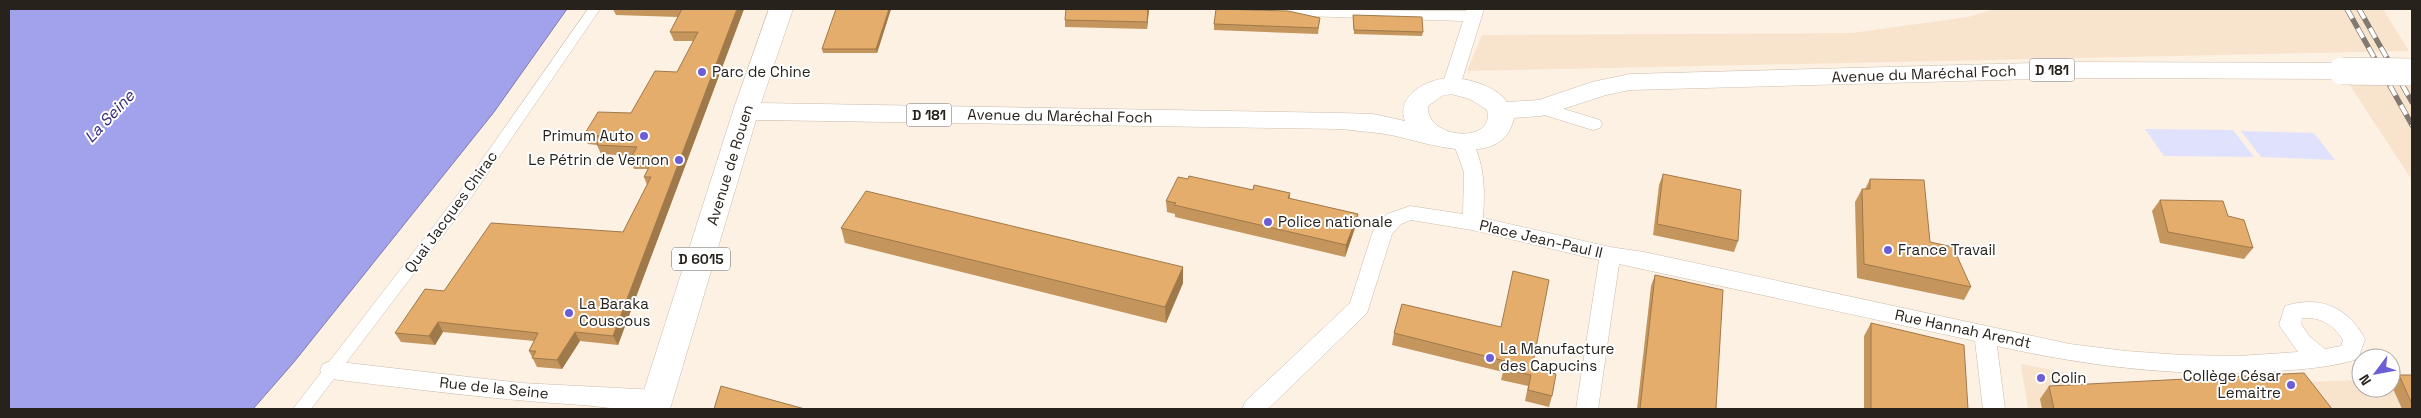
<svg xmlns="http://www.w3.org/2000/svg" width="2421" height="418" font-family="'Space Grotesk',sans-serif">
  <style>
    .built { fill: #f8e3cd }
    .green { fill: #e0e1fd }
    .water { fill: #a2a1eb; stroke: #7d7bad }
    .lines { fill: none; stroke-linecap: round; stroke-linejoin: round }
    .pedestrian-casing { stroke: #cabcac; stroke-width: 1 }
    .minor-casing { stroke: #cabcac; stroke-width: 1 }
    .primary-casing { stroke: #cabcac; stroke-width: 1 }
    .pedestrian { fill: #fff; fill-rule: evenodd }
    .minor { fill: #fff; fill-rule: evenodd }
    .primary { fill: #fff; fill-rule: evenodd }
    .rail-casing { stroke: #827971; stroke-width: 5.5 }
    .rail { stroke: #fff; stroke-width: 4; stroke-dasharray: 11; stroke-linecap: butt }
    .primary-bridge-casing { stroke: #cabcac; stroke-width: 28; stroke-linecap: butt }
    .primary-bridge { stroke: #fff; stroke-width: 27 }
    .wall { fill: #c4955c }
    .shaded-wall { fill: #a0794b }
    .building { fill: #e4ad6b; stroke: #a0794b }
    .poi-dot { fill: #6b5ed7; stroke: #fff; stroke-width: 2 }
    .labels { text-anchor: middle; stroke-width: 4; stroke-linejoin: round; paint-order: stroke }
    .shield { fill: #fff; stroke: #686460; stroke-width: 1 }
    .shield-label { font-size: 14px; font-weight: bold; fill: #28221c }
    .poi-label { font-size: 15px; fill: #28221c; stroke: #fff; text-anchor: start }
    .street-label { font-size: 15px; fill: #28221c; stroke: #fff }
    .water-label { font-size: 16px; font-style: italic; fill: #34267a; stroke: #fff }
  </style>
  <rect width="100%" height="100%" fill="#fdf1e4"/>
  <g class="built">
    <polygon points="1995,9 2383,9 2409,51 1467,71 1482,35 1852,33 1968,17"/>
    <polygon points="2349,84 2412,84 2412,180"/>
    <polygon points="2021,364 2067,373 2080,382 2121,389 2361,380 2361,388 2391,388 2391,379 2412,379 2412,409 2028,409"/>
  </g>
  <g class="green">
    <polygon points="2145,129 2233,130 2254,157 2164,156"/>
    <polygon points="2241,131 2314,133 2335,160 2261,157"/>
  </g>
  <polygon class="water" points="9,9 567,9 494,112 294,362 253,409 9,409"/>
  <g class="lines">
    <defs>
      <polygon id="pedestrian" points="588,9 600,9 466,205 311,409 293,409 456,197"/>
      <g id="minor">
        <polygon points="1231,9 1466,11 1467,9 1484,9 1460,86 1457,90 1451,92 1445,90 1442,86 1463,21 1240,14 1234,13"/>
        <polygon points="1541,102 1600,120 1602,124 1600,128 1593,130 1534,112 1532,108 1534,104"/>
        <path d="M1463,136L1470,137C1485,163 1485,190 1483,218L1610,247L1644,252L2070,344L2126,351L2182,355L2239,356L2298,352L2279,325L2285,306C2320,295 2348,307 2365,339L2358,359C2333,367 2305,369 2279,371C2184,378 2091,367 1997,346L2005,409H1983L1975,341L1619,264L1598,409H1576L1599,260L1472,230L1411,220L1401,224L1392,234L1367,313L1268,409H1242L1245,402L1350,303L1373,231L1387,214L1410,206L1463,214L1464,172L1453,142L1456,137ZM2302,318C2321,317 2333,324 2343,340L2341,346L2325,349L2309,336L2301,324Z"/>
        <path d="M331,361L521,383L657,390L665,392L668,399L665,406C640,414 607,407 582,405C498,400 414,389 331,379L323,376L320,370L323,364Z"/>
      </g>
      <path id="primary" d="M769,9H793L761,103L1341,113L1373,114L1405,121C1395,95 1429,78 1451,78C1468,78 1498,87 1507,102L1539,100L1592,82L1630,74L2070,62L2342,63L2351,65L2354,71L2351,77L2342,79L2070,78L1630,90L1606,95L1541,116L1514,118C1503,172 1425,142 1391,135C1374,132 1358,131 1341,129L756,120L670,409H638L733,111ZM1451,94L1470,99L1487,110C1496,145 1425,139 1428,106L1442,96Z"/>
    </defs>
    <use href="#pedestrian" class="pedestrian-casing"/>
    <use href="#minor" class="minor-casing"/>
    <use href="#primary" class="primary-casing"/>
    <use href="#pedestrian" class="pedestrian"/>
    <use href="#minor" class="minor"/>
    <use href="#primary" class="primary"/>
    <defs>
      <g id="rail">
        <polyline points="2347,9 2412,125"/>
        <polyline points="2359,9 2412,102"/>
      </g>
    </defs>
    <use href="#rail" class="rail-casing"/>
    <use href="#rail" class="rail"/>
    <defs>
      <polyline id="primary-bridge" points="2342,71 2412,72"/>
    </defs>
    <use href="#primary-bridge" class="primary-bridge-casing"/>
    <use href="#primary-bridge" class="primary-bridge"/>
  </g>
  <g class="wall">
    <polygon points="613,9 744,9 618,345 580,341 562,369 537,367 529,351 534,341 443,332 435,345 401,342 395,333 444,291 623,232 647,185 644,177 648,169 634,169 630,159 632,156 601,154 597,145 588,144 584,135 631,113 677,72 694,41 674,41 670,32 678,17 616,15"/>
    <polygon points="836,9 891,9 877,53 823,53 822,49"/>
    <polygon points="1149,9 1147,29 1065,27 1065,20"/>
    <polygon points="1353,15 1423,32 1422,36 1354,34"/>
    <polygon points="1320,18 1318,34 1214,30 1214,24"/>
    <polygon points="1663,174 1738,241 1734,252 1653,235 1659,185"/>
    <polygon points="1188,179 1253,190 1290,193 1290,199 1358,214 1356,225 1345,257 1175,217 1175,214 1167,212 1166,201"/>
    <polygon points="1870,179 1971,287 1964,300 1857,278 1855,202 1862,189 1865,189"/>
    <polygon points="2160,200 2228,216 2253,248 2244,259 2160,243 2152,211"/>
    <polygon points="841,228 1183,267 1183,283 1166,323 845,243"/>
    <polygon points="1655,275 1716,409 1637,409 1651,286"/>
    <polygon points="1402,304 1532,368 1552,396 1549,407 1525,401 1528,386 1501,380 1503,372 1392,345 1394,333"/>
    <polygon points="1871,323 1968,409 1864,409 1864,336"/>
    <polygon points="2399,375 2412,375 2412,409 2402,409 2391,384 2391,383"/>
    <polygon points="2049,386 2332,409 2042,409 2040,399"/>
  </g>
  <g class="shaded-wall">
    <polygon points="737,9 744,9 618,345 613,336"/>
    <polygon points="889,9 891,9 877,53 876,49"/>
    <polygon points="1148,9 1149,9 1147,29 1147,22"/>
    <polygon points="1358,214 1356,225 1345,257 1346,245"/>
    <polygon points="1183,267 1183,283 1166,323 1165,307"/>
    <polygon points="438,322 443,332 435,345 429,336"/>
    <polygon points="575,332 580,341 562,369 557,360"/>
  </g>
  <g class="building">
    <polygon points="682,9 737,9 613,336 575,332 557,360 532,358 536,351 529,351 538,333 438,322 429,336 395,333 425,289 444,291 491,223 623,232 651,177 644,177 652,161 630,159 637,147 597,145 602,136 584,135 598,112 631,113 655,71 677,72 698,32 670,32"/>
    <polygon points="836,9 889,9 876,49 822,49"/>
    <polygon points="1066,9 1148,9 1147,22 1065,20"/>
    <polygon points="1216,9 1288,11 1320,18 1318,28 1214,24"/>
    <polygon points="1353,15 1422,17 1423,32 1354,30"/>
    <polygon points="1663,174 1741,190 1738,241 1657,224"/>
    <polygon points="1189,176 1253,190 1254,185 1290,193 1288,198 1358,214 1346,245 1174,205 1176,203 1166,201 1178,177 1188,179"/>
    <polygon points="1870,179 1924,180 1930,242 1953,247 1971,287 1864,264 1862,189 1870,189"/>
    <polygon points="866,191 1183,267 1165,307 841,228"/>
    <polygon points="2160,200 2223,201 2228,216 2244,220 2253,248 2168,232"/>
    <polygon points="1513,271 1549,280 1532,368 1556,374 1552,396 1528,390 1531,375 1504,369 1505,361 1394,333 1402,304 1501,327"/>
    <polygon points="1655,275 1723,290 1716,409 1640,409"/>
    <polygon points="1871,323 1964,345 1968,409 1871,409"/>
    <polygon points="2304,373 2332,409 2054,409 2049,386"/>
    <polygon points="2399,375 2412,375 2412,404"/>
    <polygon points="721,386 805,409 714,409"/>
  </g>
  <g class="poi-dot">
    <circle cx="702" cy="72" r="5"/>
    <circle cx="644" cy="136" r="5"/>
    <circle cx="679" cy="160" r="5"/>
    <circle cx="1268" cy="222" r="5"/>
    <circle cx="1888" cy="250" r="5"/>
    <circle cx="569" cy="313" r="5"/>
    <circle cx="1490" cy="358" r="5"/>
    <circle cx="2041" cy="378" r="5"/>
    <circle cx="2291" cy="385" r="5"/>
  </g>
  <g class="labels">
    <g class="shield">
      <rect x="2029.5" y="58.5" width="45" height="23" rx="4"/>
      <rect x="906.5" y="103.5" width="45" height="23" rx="4"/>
      <rect x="672" y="247.5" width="58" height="23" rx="4"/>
    </g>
    <g class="shield-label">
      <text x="2052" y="75">D 181</text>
      <text x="929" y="120">D 181</text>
      <text x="701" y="264">D 6015</text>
    </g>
    <g class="poi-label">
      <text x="712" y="77">Parc de Chine</text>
      <text x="634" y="141" text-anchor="end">Primum Auto</text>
      <text x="669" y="165" text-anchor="end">Le Pétrin de Vernon</text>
      <text x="1278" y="227">Police nationale</text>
      <text x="1898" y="255">France Travail</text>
      <text x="579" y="309">La Baraka<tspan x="579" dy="17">Couscous</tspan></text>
      <text x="1500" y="354">La Manufacture<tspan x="1500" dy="17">des Capucins</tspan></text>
      <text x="2281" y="381" text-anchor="end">Collège César<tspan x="2281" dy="17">Lemaitre</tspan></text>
      <text x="2051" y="383">Colin</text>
    </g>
    <g class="street-label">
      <text transform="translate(1924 74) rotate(-2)" y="5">Avenue du Maréchal Foch</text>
      <text transform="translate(1060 116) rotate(1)" y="5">Avenue du Maréchal Foch</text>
      <text transform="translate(730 165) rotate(-73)" y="5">Avenue de Rouen</text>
      <text transform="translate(451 212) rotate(-54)" y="5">Quai Jacques Chirac</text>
      <text transform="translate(1541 239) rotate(13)" y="5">Place Jean-Paul II</text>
      <text transform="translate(1963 329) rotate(12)" y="5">Rue Hannah Arendt</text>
      <text transform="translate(494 388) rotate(6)" y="5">Rue de la Seine</text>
    </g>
    <g class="water-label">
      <text transform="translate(109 116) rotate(-47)" y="6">La Seine</text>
    </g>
  </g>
  <rect width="2421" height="418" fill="none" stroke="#28221c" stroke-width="20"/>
  <g transform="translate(2376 373) rotate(238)"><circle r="24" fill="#ffffff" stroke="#a9a7a4"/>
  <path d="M0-4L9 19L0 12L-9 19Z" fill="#6b5ed7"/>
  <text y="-8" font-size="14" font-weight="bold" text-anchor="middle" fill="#28221c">N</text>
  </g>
</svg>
